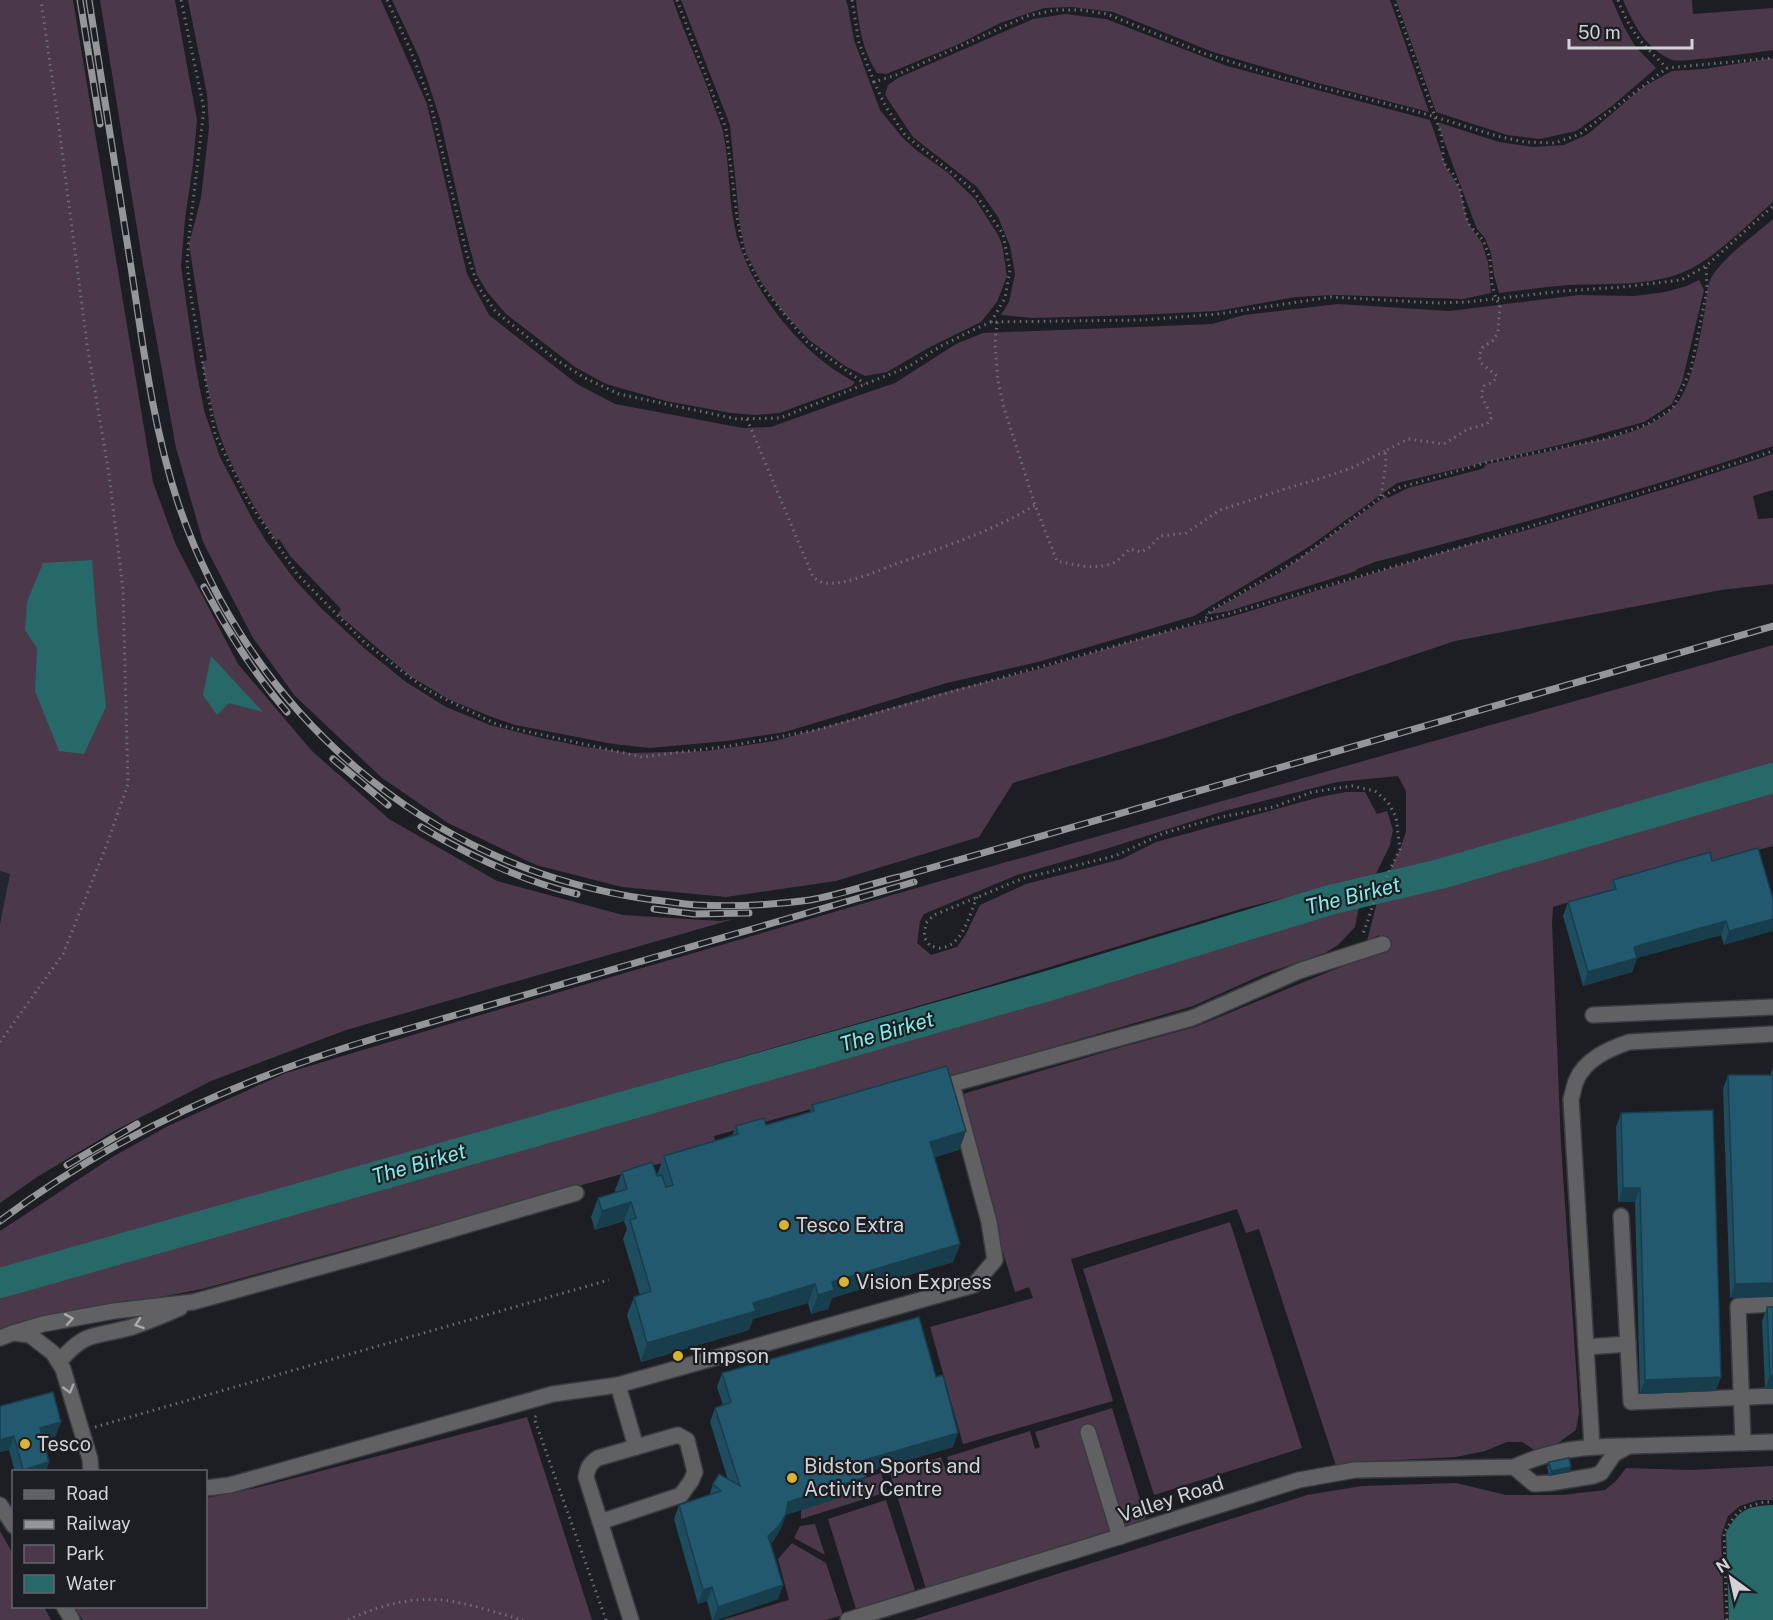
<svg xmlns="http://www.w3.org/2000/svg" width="1773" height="1620" font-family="'Public Sans',sans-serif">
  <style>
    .built { fill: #212730 }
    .green { fill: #4c384b }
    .water { fill: #276968 }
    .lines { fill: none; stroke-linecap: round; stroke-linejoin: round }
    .river { stroke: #276968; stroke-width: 30 }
    .minor-casing { stroke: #393b40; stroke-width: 18 }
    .path { stroke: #6c6e72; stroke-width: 3; stroke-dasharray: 1.5 4.5; stroke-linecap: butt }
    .minor { stroke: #616164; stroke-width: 15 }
    .rail-casing { stroke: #94969a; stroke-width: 7 }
    .rail { stroke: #1c1e23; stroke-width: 4.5; stroke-dasharray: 14; stroke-linecap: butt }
    .wall { fill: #1d4d5f }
    .shaded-wall { fill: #183e4d }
    .building { fill: #22596e; stroke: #183e4d; stroke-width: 1.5 }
    .oneway { stroke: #aaabae }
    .poi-dot { fill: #d9b334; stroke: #1c1e23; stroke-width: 2 }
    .labels { text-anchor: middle; stroke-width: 4.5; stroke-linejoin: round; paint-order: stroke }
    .poi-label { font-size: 20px; fill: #d1d3d6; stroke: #1c1e23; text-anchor: start }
    .street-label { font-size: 20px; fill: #d1d3d6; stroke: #1c1e23 }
    .water-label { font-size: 21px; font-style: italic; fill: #84ebe8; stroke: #1c1e23 }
  </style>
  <rect width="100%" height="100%" fill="#1c1e23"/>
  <polygon class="built" points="0,871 10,874 0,924"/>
  <g class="green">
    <polygon points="0,0 73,0 153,482 176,545 238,664 312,751 389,819 497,881 623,915 720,921 734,919 346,1030 211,1081 114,1131 37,1177 0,1203 0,924 10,874 0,871"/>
    <polygon points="100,0 175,0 197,120 193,164 185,219 181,266 195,363 204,410 220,457 253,520 266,541 295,580 321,608 364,648 406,682 446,707 490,725 541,738 586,747 631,753 706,751 774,741 818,729 949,691 1039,669 1153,635 1230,617 1467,545 1523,531 1678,485 1773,454 1773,490 1753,496 1758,519 1773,518 1773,584 1721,590 1455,641 1165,738 1013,783 979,837 836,881 726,897 622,887 536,865 448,823 382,778 295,696 253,638 203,542 176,448 143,265"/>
    <path d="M188,0H381L427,104L467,274L489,315L577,384L615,404L743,428L771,427L857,396L895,383L956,344L983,333L1212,324L1244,315L1338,304L1450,311L1579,295L1635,296L1665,292L1687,286L1699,280L1704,290L1682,382L1672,404L1644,422L1564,444L1397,483L1310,546L1194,616L1038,662L947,683L785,732L726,741L650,748L613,744L515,725L492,717L450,700L410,676L338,614L341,609L291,557L279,539L276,541C258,513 241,486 228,456C214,426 209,393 202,362L207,360L189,244L201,198L209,128L207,94Z"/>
    <path d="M392,0H673C685,36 702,70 714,106C717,115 721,124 723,132C730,164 728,197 735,228C747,287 801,355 855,382L852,386L779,413L755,415L731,413L666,401L606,384L575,367L506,314L488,293L477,275L463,221L440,119L429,85L419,57Z"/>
    <polygon points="681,0 846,0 848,7 854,40 880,110 902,137 916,150 947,172 975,199 998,235 1002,244 1007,276 997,302 981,322 930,347 887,372 865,376 845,366 809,340 783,312 761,282 746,253 740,227 730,125"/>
    <path d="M856,0H1390L1429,112L1314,82L1213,52L1113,12L1072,7L1044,8L1000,23L957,45L886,74L877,73C862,50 859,26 856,0Z"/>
    <polygon points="1396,0 1612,0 1624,27 1635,46 1656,68 1612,106 1576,131 1540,139 1507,135 1436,112"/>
    <path d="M1623,0H1692L1693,14L1773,8V50C1758,52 1680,63 1672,60C1645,48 1634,25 1623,0Z"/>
    <polygon points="1065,14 1106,19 1227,66 1430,120 1446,167 1460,189 1466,217 1470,226 1482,243 1488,262 1491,293 1463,299 1334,295 1296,297 1217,311 1137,315 1033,318 1001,315 1009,302 1015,274 1010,246 998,217 977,187 913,137 885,95 888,85 898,78 1033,19"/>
    <path d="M1773,58V202C1749,223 1726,247 1699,264C1661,288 1611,283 1568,285C1545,287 1522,290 1499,293L1494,275L1491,253L1485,238L1477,229L1467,203L1437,122L1499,142L1533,147L1564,145L1588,134L1643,87L1672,71L1704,69Z"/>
    <path d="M1773,219V446C1642,491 1509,527 1375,562L1357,569L1356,571L1229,611L1205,615L1281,572L1386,496L1388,498L1408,488L1482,469L1487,464C1518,458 1549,452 1581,444C1613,437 1647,432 1673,408C1692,391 1700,336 1705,310C1707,301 1706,291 1709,283C1716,262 1755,235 1773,219Z"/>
    <polygon points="1773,645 1773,768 1386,879 1400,849 1406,832 1406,791 1398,776 1337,782 1224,811 1109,848 1017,875 924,914 920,921 917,943 931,955 957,947 966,934 980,905 1026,884 1122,859 1156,842 1320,797 1346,792 1365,792 1377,814 1387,811 1393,830 1390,845 1373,880 1358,880 1244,908 977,989 437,1145 0,1274 0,1231 114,1156 168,1126 286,1073 446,1025 968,873"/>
    <polygon points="1773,787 1773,846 1646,879 1553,907 1552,923 1561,1145 1579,1412 1576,1430 1554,1446 1536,1451 1522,1442 1507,1442 1485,1451 1456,1457 1360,1462 1336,1466 1259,1229 1246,1233 1237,1209 1071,1259 1113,1401 963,1444 930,1327 1033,1298 1029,1287 1015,1292 956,1096 1122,1047 1195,1027 1360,959 1387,952 1379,935 1367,941 1380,890 1395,887 1429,886"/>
    <polygon points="1361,897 1355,927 1338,945 1325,953 1264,974 1193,1006 951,1077 948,1071 714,1136 717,1148 202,1289 10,1326 0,1332 0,1286 961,1016"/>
    <polygon points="1230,1222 1302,1448 1154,1495 1083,1269"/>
    <polygon points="1112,1408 1146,1519 926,1589 890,1473 941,1457 948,1476 952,1474 947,1457 1030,1431 1035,1449 1040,1447 1035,1432"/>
    <polygon points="527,1417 592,1620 83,1620 74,1607 206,1606 206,1498 256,1488"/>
    <polygon points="1773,1466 1773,1500 1758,1500 1740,1506 1728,1516 1721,1536 1724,1620 912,1620 1307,1495 1362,1486 1456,1483 1506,1495 1562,1495 1605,1490 1616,1481 1626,1468 1691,1470"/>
    <polygon points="881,1473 887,1492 801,1519 801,1510 860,1491 857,1481"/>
    <polygon points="886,1500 915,1590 856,1609 828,1519"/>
    <polygon points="815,1524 825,1555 794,1538 800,1526"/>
    <polygon points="0,1531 13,1554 14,1606 44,1607 51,1620 0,1620"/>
    <polygon points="792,1543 826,1563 843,1615 826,1620 722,1620 789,1600 778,1559"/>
  </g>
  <g class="water">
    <polygon points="92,560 97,624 106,707 84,754 59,751 35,691 37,648 25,630 27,602 43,563"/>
    <polygon points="211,656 263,712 229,703 217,715 203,695"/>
    <path d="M1773,1505V1620H1729L1726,1533C1738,1510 1747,1506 1773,1505Z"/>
  </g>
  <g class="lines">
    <polyline class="river" points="0,1283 1048,986 1330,900 1440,874 1773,778"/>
    <defs>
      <g id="minor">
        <polyline points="1593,1015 1773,1007"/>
        <polyline points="1621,1216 1631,1402 1773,1396"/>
        <polyline points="13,1333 43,1324 114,1311 193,1302 385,1249 576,1193"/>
        <polyline points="0,1338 13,1333 30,1335 53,1353 63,1369 90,1459 91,1472"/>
        <polyline points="1586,1347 1628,1344"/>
        <path d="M59,1362C87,1329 95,1338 132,1327C148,1322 164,1315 180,1308"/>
        <polyline points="618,1385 636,1447"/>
        <polyline points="1088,1432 1120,1537"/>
        <polyline points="1743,1443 1738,1306 1773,1304"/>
        <path d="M1592,1446L1571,1099C1573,1093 1574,1086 1576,1081C1585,1059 1609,1049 1629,1042L1773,1034"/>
        <polyline points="1514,1467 1534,1484 1550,1483 1593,1476 1601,1473 1614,1454 1629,1446 1773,1442"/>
        <polyline points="206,1488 230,1485 553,1394 618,1385 974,1285 995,1260 989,1222 952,1084 1192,1018 1299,971 1383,944"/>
        <polyline points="0,1505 14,1526"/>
        <path d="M600,1522L681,1495L691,1481L695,1472L687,1440L678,1435L598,1458C590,1463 588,1467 586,1477L631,1620"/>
        <polyline points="64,1606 72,1620"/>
        <path d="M848,1620L1074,1551L1299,1480L1355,1470L1514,1467C1553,1449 1587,1446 1629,1446"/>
      </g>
    </defs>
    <use href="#minor" class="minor-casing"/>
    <g class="path">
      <path d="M181,0L204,109L190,227L187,263L191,297L215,434L247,499L297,574L364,642L427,690L498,725L642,757L729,746L816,730C1136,639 1457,553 1773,451"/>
      <polyline points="387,0 410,49 430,101 467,255 479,288 496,312 555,359 585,378 619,394 737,419 780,418 908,367 941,346 973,330 991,322 1142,320 1218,314 1331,297 1437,303 1467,302 1563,291 1622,287 1681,280 1706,266 1773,206"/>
      <polyline points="677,0 726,129 737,217 744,253 760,284 807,342 865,384"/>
      <polyline points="852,0 859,43 874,82"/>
      <path d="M1618,0C1630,32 1643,45 1667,68L1773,58"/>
      <polyline points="991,322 1005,298 1010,270 1003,234 972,189 905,135 886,107 874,82 896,75 1027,16 1055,10 1081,10 1107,14 1203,53 1273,75 1422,113 1497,136 1525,142 1555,143 1580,134 1667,68"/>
      <path d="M997,322L995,344L998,381L1004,408L1035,505L1057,561C1075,565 1097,571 1115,562C1120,559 1125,553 1130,549L1141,552L1150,547L1160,536L1186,533L1220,510L1291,487L1322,478L1354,467L1385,451"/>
      <path d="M747,419L813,577C817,580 821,583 826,583C846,585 874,572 893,565C938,549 994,531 1035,505"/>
      <polyline points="1381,496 1386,463 1385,451 1408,439 1444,444 1468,429 1487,424 1492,417 1481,395 1484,386 1493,382 1497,376 1481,363 1479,356 1483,347 1494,340 1498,332 1500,305 1496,299 1492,284 1490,258 1483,240 1470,226 1466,217 1460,189 1453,174 1446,167 1443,159 1443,149 1441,134 1394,0"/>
      <polyline points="1206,618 1210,611 1299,559 1380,498 1398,488 1488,462 1604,439 1648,424 1673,408 1691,369 1707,290 1706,267"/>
      <path d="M977,897C970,914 962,947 940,948C937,948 933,946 930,946L924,937L926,923L934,915L1024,878L1115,856L1164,833L1221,817L1274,807L1312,792L1352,786L1375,791L1388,802L1396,817L1400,849L1374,902L1363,934"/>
      <polyline points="0,1042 63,954 107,844 128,784 123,590 109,474 87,344 58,120 41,0"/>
      <polyline points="536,1416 534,1418 606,1620"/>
      <polyline points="95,1427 609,1280"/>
      <path d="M348,1620C377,1606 409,1597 442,1600C469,1603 497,1613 523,1620"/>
      <polyline points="1727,1620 1724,1533 1734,1517 1743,1508 1764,1502 1773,1502"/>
    </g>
    <use href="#minor" class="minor"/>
    <defs>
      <g id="rail">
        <polyline points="80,0 100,124"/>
        <path d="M89,0C103,89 117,178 131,267C143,346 153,427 178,503C249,713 427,868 647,899C664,901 680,904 697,905C734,907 773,905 810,900C840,895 870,884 899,877L1773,626"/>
        <path d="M204,587C228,632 254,674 287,712"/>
        <polyline points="333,759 388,805"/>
        <path d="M421,827C470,856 522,881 577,894"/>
        <polyline points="654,909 694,914 749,913"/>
        <polyline points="67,1165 137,1124"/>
        <path d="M0,1221C111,1137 240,1079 373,1039L914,882"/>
      </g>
    </defs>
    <use href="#rail" class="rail-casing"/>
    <use href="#rail" class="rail"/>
  </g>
  <g class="wall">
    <polygon points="1712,861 1773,899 1724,945 1721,935 1637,958 1632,972 1583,986 1563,916 1568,902 1609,890 1613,880"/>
    <polygon points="1773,1068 1773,1296 1730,1298 1723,1089 1728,1075 1770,1075"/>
    <polygon points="812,1105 966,1131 959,1150 934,1157 960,1244 953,1262 832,1298 828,1309 811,1314 808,1303 753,1319 749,1330 641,1362 627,1315 634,1297 640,1295 623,1239 627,1229 624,1221 595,1230 591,1217 598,1198 616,1193 615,1190 622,1172 658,1176 657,1175 664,1156 732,1136 736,1126 766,1125 810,1112"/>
    <polygon points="1621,1113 1716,1391 1640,1394 1635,1202 1618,1202 1616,1127"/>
    <polygon points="1773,1306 1773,1389 1765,1389 1762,1321 1767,1307"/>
    <polygon points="722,1373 953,1447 864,1473 866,1477 861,1491 785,1515 781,1528 774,1540 771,1543 783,1585 778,1599 717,1620 712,1620 707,1601 698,1604 674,1519 679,1505 709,1496 713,1484 728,1480 710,1422 715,1408 723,1405 717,1387"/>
    <polygon points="0,1406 56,1436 43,1440 46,1472 15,1472 9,1450 0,1452"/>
    <polygon points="1549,1462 1570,1472 1549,1476 1547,1467"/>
  </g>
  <g class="shaded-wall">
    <polygon points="1773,919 1773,931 1724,945 1729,931"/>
    <polygon points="1726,921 1721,935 1637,958 1632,972 1583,986 1588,972 1634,947"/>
    <polygon points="966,1131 959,1150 923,1161 930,1142"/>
    <polygon points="1623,1188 1640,1188 1635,1202 1618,1202"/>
    <polygon points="631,1202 624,1221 595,1230 602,1211"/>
    <polygon points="960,1244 953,1262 832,1298 828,1309 811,1314 818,1295 832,1282"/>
    <polygon points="1773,1283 1773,1297 1730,1298 1735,1284"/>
    <polygon points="815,1284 808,1303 753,1319 749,1330 641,1362 647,1343 753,1303"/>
    <polygon points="1770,1375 1773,1375 1773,1389 1765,1389"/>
    <polygon points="1721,1377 1716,1391 1640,1394 1645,1380"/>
    <polygon points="61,1422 56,1436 35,1442 40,1428"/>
    <polygon points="958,1433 953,1447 856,1475 861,1461"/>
    <polygon points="14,1436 9,1450 0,1452 0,1440"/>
    <polygon points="49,1462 46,1472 23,1472 23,1470"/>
    <polygon points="1571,1467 1570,1472 1549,1476 1551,1471"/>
    <polygon points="866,1477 861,1491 786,1515 781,1528 774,1540 763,1550 768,1536 788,1502"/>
    <polygon points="783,1585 778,1599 717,1620 713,1620 718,1607"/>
    <polygon points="712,1587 707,1601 698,1604 703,1590"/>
  </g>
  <g class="building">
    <polygon points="1758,848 1773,899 1773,919 1729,931 1726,921 1634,947 1637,958 1588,972 1568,902 1616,889 1613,880 1710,852 1712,861"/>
    <polygon points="947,1066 966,1131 930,1142 960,1244 832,1282 834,1290 818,1295 815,1284 753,1303 756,1311 647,1343 634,1297 651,1291 630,1220 636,1218 631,1202 602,1211 598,1198 627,1189 622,1172 652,1162 657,1176 662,1175 666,1187 673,1185 664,1156 738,1134 736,1126 764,1118 766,1125 814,1111 812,1105"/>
    <polygon points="1773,1074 1773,1283 1735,1284 1728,1075 1773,1075"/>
    <polygon points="1713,1110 1721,1377 1645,1380 1640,1188 1623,1188 1621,1113"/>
    <polygon points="1767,1307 1773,1307 1773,1375 1770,1375"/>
    <polygon points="919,1317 936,1377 943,1375 958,1433 861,1461 866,1477 788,1502 786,1514 779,1526 768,1536 783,1585 718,1607 712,1587 703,1590 679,1505 721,1491 713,1484 719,1474 740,1486 715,1408 731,1402 722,1373"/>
    <polygon points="53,1392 61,1422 40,1428 49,1462 23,1470 14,1436 0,1440 0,1406"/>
    <polygon points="1569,1458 1571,1467 1551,1471 1549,1462"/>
  </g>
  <defs><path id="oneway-chevron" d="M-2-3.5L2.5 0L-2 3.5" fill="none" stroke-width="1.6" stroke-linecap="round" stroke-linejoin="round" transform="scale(1.5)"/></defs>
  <g class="oneway">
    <use href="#oneway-chevron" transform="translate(69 1319) rotate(-10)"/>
    <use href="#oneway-chevron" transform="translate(139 1324) rotate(161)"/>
    <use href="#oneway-chevron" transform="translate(69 1389) rotate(74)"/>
  </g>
  <g class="poi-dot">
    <circle cx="784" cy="1225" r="6"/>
    <circle cx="844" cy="1282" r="6"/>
    <circle cx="678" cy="1356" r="6"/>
    <circle cx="25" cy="1444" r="6"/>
    <circle cx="792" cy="1478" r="6"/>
  </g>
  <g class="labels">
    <g class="poi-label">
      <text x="796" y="1232">Tesco Extra</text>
      <text x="856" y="1289">Vision Express</text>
      <text x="690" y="1363">Timpson</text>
      <text x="37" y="1451">Tesco</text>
      <text x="804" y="1473">Bidston Sports and<tspan x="804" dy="23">Activity Centre</tspan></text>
    </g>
    <g class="street-label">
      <text transform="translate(1171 1499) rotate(-18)" y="7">Valley Road</text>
    </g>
    <g class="water-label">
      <text transform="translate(1353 896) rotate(-14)" y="7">The Birket</text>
      <text transform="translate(887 1032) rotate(-16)" y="7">The Birket</text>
      <text transform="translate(419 1164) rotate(-16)" y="7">The Birket</text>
    </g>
  </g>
  <rect x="12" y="1470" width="195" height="138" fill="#1c1e23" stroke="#64666b" stroke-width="1.5"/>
  <rect x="24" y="1490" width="30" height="9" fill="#616164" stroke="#64666b" stroke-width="1.5"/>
  <text x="66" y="1500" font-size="18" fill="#d1d3d6">Road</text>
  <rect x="24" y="1520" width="30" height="9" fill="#94969a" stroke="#64666b" stroke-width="1.5"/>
  <text x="66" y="1530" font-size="18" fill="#d1d3d6">Railway</text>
  <rect x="24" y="1545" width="30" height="18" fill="#4c384b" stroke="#64666b" stroke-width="1.5"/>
  <text x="66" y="1560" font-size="18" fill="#d1d3d6">Park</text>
  <rect x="24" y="1575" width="30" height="18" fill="#276968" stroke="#64666b" stroke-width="1.5"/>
  <text x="66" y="1590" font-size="18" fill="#d1d3d6">Water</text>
  <g transform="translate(1731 1578) rotate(327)" stroke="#1c1e23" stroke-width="4.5" paint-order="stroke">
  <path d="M0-4.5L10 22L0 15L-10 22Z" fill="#d1d3d6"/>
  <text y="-9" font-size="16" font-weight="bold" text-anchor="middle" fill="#d1d3d6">N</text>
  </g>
  <path d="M1569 39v9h123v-9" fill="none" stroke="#d1d3d6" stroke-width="3"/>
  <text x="1578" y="39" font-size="18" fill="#d1d3d6" stroke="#1c1e23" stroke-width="4.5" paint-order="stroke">50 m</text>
</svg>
